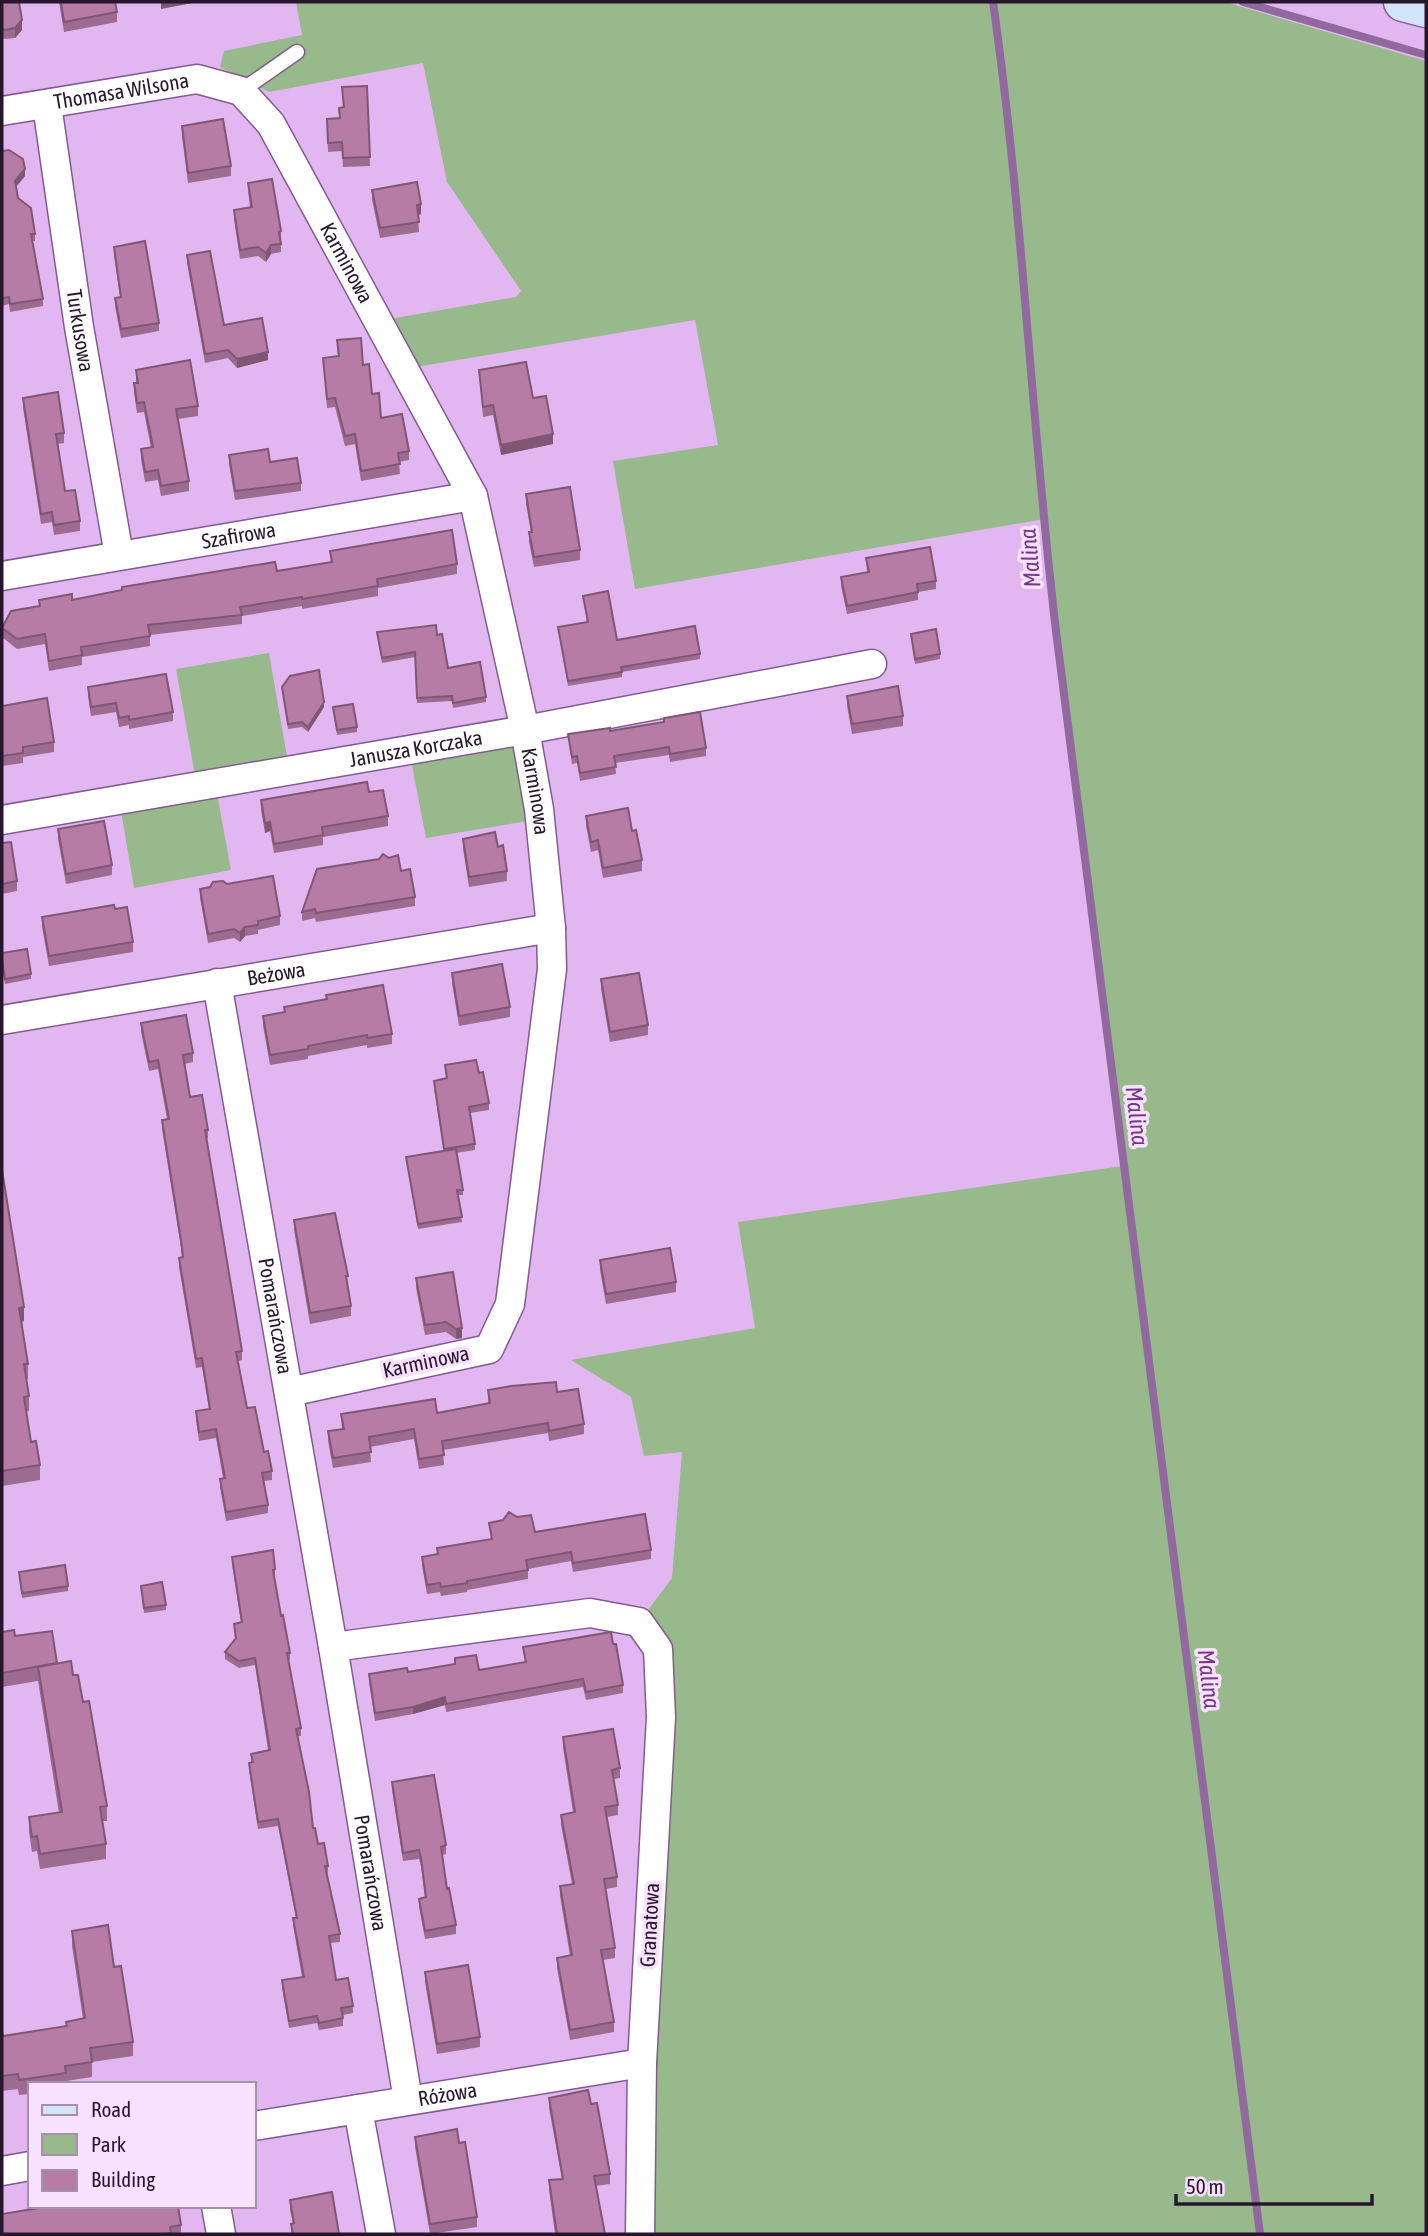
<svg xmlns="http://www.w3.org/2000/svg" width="1428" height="2236" font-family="'Asap Condensed',sans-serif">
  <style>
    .green { fill: #98b98b }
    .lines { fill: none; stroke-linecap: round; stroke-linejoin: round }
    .stream { stroke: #91699f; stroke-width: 8 }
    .lane-casing { stroke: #825b90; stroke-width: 17 }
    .street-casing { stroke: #825b90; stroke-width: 31 }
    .secondary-casing { stroke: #825b90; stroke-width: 41 }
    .lane { stroke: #fff; stroke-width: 14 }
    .street { stroke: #fff; stroke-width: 28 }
    .secondary { stroke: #d3e3fa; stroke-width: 38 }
    .wall { fill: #9d6b8f }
    .shaded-wall { fill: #7f5774 }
    .building { fill: #b67ca6; stroke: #7f5774; stroke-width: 2 }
    .labels { text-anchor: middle; stroke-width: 7; stroke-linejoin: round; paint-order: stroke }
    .street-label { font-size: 21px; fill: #27172d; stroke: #f7e1ff }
    .water-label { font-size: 23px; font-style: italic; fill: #743788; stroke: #f7e1ff }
  </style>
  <rect width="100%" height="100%" fill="#e2b7f1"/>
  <g class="green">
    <polygon points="296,2 1225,2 1426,61 1426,2234 640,2234 661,1717 639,1622 672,1578 682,1452 644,1456 631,1397 571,1360 755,1328 738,1222 1122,1166 1057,638 1045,519 635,589 613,461 718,445 695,320 404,369 378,321 516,297 521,291 447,182 423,63 269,92 220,67 224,51 302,35"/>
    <polygon points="269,653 289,768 215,783 231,870 134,888 119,799 197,786 176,669"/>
    <polygon points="525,730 540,819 426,838 409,750"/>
  </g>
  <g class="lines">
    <g class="stream">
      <path d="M993,2C1023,211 1031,422 1056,631C1119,1166 1190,1700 1260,2234"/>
      <polyline points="1243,2 1426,55"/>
    </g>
    <defs>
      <polyline id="lane" points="241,91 297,52"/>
      <g id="street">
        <path id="s1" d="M47,105L79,327L119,555"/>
        <path id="s2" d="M2,111L197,79L241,91L271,124L473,496L525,730L539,809L551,928L552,969L510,1304L489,1349L289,1392"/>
        <path id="s3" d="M2,576L473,496"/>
        <path id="s4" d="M2,820L525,730L872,664"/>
        <path id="s5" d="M217,983L333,1647L408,2100"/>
        <path id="s6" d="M2,1020L551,928"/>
        <polyline points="333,1647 590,1613 639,1622 658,1649 661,1717 642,2063 640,2234"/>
        <polyline points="358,2109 381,2234"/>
        <path id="s7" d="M254,2126L642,2063"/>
        <polyline points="2,2171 30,2166"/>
        <polyline points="216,2206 221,2234"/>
      </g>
      <polyline id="secondary" points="1403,2 1426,8"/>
    </defs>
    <use href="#lane" class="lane-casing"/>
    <use href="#street" class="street-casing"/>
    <use href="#secondary" class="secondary-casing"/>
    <use href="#lane" class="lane"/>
    <use href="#street" class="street"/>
    <use href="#secondary" class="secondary"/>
  </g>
  <g class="wall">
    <polygon points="2,2 22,30 15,38 5,39 2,38"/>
    <polygon points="59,2 115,2 117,12 117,22 64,32"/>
    <polygon points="367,86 370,166 343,167 342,151 328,152 327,119 339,118 339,108 343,107 342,87"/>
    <polygon points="182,126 231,166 231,176 188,183 182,136"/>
    <polygon points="2,151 25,176 16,187 18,198 35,234 35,241 32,241 43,299 43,306 10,312 9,304 2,306"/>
    <polygon points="248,183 281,231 281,252 271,254 266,262 258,256 240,259 234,219 234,210 250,207 248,191"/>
    <polygon points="372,190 421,214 418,215 419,232 380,238 372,200"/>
    <polygon points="114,247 159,323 159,331 121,338 115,306 115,298 120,297 114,255"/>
    <polygon points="187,255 224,325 268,360 237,368 228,358 205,363 187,263"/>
    <polygon points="337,340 363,365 381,418 409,451 409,460 399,462 400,474 361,481 355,444 345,446 335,407 327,408 323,358 338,356"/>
    <polygon points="136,370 198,406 198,416 178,419 189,481 189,491 161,496 158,480 145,482 141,459 141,449 151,448 144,412 137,413 134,393 134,383 136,383"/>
    <polygon points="479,370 533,398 553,444 501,455 493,415 483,417"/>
    <polygon points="23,398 64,433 64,443 57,444 65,491 80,521 80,531 54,535 52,522 41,524 23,408"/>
    <polygon points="229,455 270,462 301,483 301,491 235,500 229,464"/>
    <polygon points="526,494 580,550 580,560 534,567 529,542 529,532 531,532 526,504"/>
    <polygon points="330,551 457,564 457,574 378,588 378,596 302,609 302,606 242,616 242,624 150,635 150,646 82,657 82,665 49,671 45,644 17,649 2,637 2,626 39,606 39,600 72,600 277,571 331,562"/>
    <polygon points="866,558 936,581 936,589 918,592 918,600 847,614 841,586 841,577 867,573"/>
    <polygon points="583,596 617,640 700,654 700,659 622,672 622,677 568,686 558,627 587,622"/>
    <polygon points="377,632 437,635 448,668 486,697 486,702 453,708 452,701 417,703 415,657 382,663"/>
    <polygon points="911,634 940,654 940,659 915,664"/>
    <polygon points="88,687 173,712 173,721 129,729 129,725 119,727 116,712 91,716 88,696"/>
    <polygon points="282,687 324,707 308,732 302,727 288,729"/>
    <polygon points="847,696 903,716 903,726 852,734 847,706"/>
    <polygon points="2,706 54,742 54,752 23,757 23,763 2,766"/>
    <polygon points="333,707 357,727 357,732 337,735"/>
    <polygon points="664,718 706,748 706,756 670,762 669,755 615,763 616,774 580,781 577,763 572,764 568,734 610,731 664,722"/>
    <polygon points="369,792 388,816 388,826 323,837 323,845 274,853 270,831 265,833 261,810 261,800"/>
    <polygon points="586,816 632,831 642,860 642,871 603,878 598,850 591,852 586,826"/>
    <polygon points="58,829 112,865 112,875 66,884 58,839"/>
    <polygon points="463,839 498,847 507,871 507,881 469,887 463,849"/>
    <polygon points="2,843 17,881 17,891 2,894"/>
    <polygon points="401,871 415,897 415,906 316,922 315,918 302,921 302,912"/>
    <polygon points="200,889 280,916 280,925 258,930 258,934 245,936 240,942 234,938 208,943 200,898"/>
    <polygon points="115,909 133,942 133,952 49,966 42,927 42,917"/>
    <polygon points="2,953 31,974 31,979 5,984 2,966"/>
    <polygon points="452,973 510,1007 510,1017 459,1026 452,983"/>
    <polygon points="601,979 648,1025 648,1035 610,1042 601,989"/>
    <polygon points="326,995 392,1034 392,1044 367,1048 367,1045 308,1056 308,1059 270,1065 263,1026 263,1016 284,1012 284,1007 326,999"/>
    <polygon points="141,1023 193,1053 193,1062 185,1064 190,1097 208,1130 208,1138 206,1139 242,1351 242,1360 238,1361 247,1408 272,1471 272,1480 264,1481 268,1505 268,1513 226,1521 220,1487 220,1479 223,1478 216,1438 199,1441 196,1420 196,1411 209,1409 202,1367 196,1368 179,1267 179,1258 182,1257 181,1248 162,1129 162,1120 167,1119 158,1069 149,1071 141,1032"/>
    <polygon points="445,1065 479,1073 489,1103 489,1110 470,1113 475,1144 475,1150 456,1153 463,1190 463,1195 458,1195 462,1222 418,1229 406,1157 444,1151 434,1088 434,1081 446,1079"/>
    <polygon points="2,1170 24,1321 22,1322 28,1364 28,1379 26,1379 29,1396 29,1411 26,1411 31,1442 40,1465 40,1480 2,1486"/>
    <polygon points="294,1220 348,1286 351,1306 351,1316 310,1324 294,1230"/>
    <polygon points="600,1260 676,1282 676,1292 606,1304 600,1270"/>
    <polygon points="453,1272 462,1338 456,1339 446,1332 425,1335 416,1288 416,1278"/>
    <polygon points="488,1390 557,1392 584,1424 584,1434 549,1441 548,1433 443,1450 444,1465 419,1469 414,1439 370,1447 371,1462 333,1468 328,1441 328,1431 342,1429 341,1414 437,1413 488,1404"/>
    <polygon points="489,1523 535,1532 651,1550 651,1559 573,1572 571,1561 528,1569 528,1579 467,1590 467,1592 441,1596 440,1592 427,1594 422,1566 422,1557 437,1554 437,1548 491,1539"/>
    <polygon points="232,1557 275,1569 275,1576 274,1577 281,1616 290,1653 290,1660 288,1660 301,1728 301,1736 298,1736 313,1828 318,1844 328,1866 328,1873 326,1873 340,1934 340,1942 330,1943 336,1980 353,2006 353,2013 343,2015 343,2026 319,2030 317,2023 289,2028 282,1988 282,1980 302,1977 293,1925 293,1918 296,1918 278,1826 258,1829 249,1770 249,1763 251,1762 251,1754 268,1750 255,1665 239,1668 225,1659 225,1652 235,1640 234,1624 241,1622 232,1564"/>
    <polygon points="19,1572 68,1586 68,1591 22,1598"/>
    <polygon points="141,1586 166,1605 166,1610 144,1613"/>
    <polygon points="2,1632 15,1636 73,1675 83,1702 107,1806 107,1821 102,1821 106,1844 106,1859 40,1869 37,1851 32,1852 29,1832 29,1817 59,1813 38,1681 2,1687"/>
    <polygon points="523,1647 623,1685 623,1693 586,1700 583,1687 446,1712 445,1705 413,1714 375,1721 369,1682 369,1674 408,1672 455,1664 455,1658 479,1670 525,1662"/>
    <polygon points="563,1737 620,1768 620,1778 614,1779 618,1805 618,1815 607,1817 617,1877 617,1887 605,1889 615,1948 615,1958 603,1960 614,2022 614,2032 570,2040 557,1968 557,1958 570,1956 560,1896 560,1886 572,1884 561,1825 561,1815 573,1812 563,1748"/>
    <polygon points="392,1782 446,1845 446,1854 442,1855 447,1889 456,1925 456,1934 425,1939 419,1907 419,1899 425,1898 421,1866 419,1859 403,1861 392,1790"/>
    <polygon points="72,1931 114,1967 133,2042 133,2056 92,2062 92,2077 66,2081 66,2084 30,2084 30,2094 19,2095 18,2089 2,2091 2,2032 3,2036 66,2026 66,2022 83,2019 72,1946"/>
    <polygon points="425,1972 480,2037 480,2047 437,2054 425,1982"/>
    <polygon points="549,2098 591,2104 610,2174 610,2184 596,2186 605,2234 555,2234 549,2190 549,2180 562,2179 549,2108"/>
    <polygon points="415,2137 459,2143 477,2217 477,2227 430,2234 415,2147"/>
    <polygon points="290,2200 339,2234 291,2234 291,2224 293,2223 290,2210"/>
    <polygon points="181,2225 181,2234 2,2234"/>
  </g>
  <g class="shaded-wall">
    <polygon points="161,2 198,2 161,9"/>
    <polygon points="22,20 22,30 15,38 15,28"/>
    <polygon points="25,169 25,176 15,188 15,181"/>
    <polygon points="421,204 421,214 417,215 417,205"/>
    <polygon points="271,245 271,254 266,262 266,253"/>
    <polygon points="268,352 268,360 237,368 237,359"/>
    <polygon points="553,434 553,444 501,455 501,445"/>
    <polygon points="324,702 324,707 308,732 308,727"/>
    <polygon points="270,822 270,831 265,833 265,823"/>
    <polygon points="245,927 245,936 240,942 240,933"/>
    <polygon points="24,1307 24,1321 19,1322 19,1308"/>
    <polygon points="462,1328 462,1338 456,1339 456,1329"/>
    <polygon points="445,1697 445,1705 413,1714 413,1707"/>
  </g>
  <g class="building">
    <polygon points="2,2 19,2 22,20 15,28 5,30 2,28"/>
    <polygon points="61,2 115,2 117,12 64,22"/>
    <polygon points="367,86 370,157 343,158 342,142 328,143 327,119 340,118 339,108 344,107 342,87"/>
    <polygon points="223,119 231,166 188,173 182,126"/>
    <polygon points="9,150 23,159 25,169 15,181 18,198 31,208 35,234 31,234 43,299 10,304 9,297 2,298 2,151"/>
    <polygon points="272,179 281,231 279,232 281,244 271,245 266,253 258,247 240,250 234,210 252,207 248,183"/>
    <polygon points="417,182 421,204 417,205 419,222 380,228 372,190"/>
    <polygon points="145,241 159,323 121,329 115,298 121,297 114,247"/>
    <polygon points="210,251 224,325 262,318 268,352 237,359 228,350 205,354 187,255"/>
    <polygon points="361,338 363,365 369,364 372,394 379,393 381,418 402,414 409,451 398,453 400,464 361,471 355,434 345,436 335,398 327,399 323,358 339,356 337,340"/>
    <polygon points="190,360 198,406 176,409 189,481 161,486 158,470 145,472 141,449 153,447 144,402 137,403 134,383 138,383 136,370"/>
    <polygon points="526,362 533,398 546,396 553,434 501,445 493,405 483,407 479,370"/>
    <polygon points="58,392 64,433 56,434 65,491 75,490 80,521 54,525 52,512 41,514 23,398"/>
    <polygon points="268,449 270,462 297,458 301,483 235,491 229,455"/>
    <polygon points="570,487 580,550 534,557 529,532 532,532 526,494"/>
    <polygon points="452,530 457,564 377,579 378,586 302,599 302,597 240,607 242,615 148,625 150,636 81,647 82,655 49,661 45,634 17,639 2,628 11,611 40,606 39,600 72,594 72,600 122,590 122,587 275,562 277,571 332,562 330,551"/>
    <polygon points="930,547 936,581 917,584 918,592 847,606 841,577 869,572 866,558"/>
    <polygon points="608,591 617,640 695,626 700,654 621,667 622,672 568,681 558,627 588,622 583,596"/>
    <polygon points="436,625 437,635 442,634 448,668 480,662 486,697 453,703 452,696 417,698 415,652 382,658 377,632"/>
    <polygon points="936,629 940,654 915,659 911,634"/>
    <polygon points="319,670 324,702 308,727 302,722 288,724 282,687 290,676"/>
    <polygon points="166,674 173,712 129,720 129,716 119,718 116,703 91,707 88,687"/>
    <polygon points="898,686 903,716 852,724 847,696"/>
    <polygon points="47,698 54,742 23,747 23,753 2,756 2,706"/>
    <polygon points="353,704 357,727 337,730 333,707"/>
    <polygon points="700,712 706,748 670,754 669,747 614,756 616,767 580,773 577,756 572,757 568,734 610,728 610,731 664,722 664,718"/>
    <polygon points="367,782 369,792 383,790 388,816 322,827 323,835 274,844 270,822 265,823 261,800"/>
    <polygon points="628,808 632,831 636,830 642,860 603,868 598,840 591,842 586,816"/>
    <polygon points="104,821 112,865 66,874 58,829"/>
    <polygon points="495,832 498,847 503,845 507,871 469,877 463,839"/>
    <polygon points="11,842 17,881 2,884 2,843"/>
    <polygon points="383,854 389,858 398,855 401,871 410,869 415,897 316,913 315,909 302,912 317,869 379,859"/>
    <polygon points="273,876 280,916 258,921 258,925 245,927 240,933 234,929 208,934 200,889 210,887 213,882 223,881 227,884"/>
    <polygon points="114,905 115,909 127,907 133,942 49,956 42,917"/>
    <polygon points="27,949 31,974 5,979 2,960 2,953"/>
    <polygon points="502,964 510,1007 459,1016 452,973"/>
    <polygon points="639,973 648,1025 610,1032 601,979"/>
    <polygon points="383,985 392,1034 367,1038 367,1035 308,1046 308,1049 270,1055 263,1016 285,1012 284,1007 327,999 326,995"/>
    <polygon points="186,1015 193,1053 183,1055 190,1097 202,1095 208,1130 205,1130 242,1351 236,1352 247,1408 255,1407 264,1452 268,1451 272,1471 262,1473 268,1505 226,1512 220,1479 225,1478 216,1429 199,1432 196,1411 210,1409 202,1358 196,1359 179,1258 183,1257 181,1240 162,1120 169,1119 158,1060 149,1062 141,1023"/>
    <polygon points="476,1060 479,1073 483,1072 489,1103 469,1107 475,1144 444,1149 434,1081 447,1078 445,1065"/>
    <polygon points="456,1149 463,1190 457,1190 462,1217 418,1224 406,1157"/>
    <polygon points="2,1170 24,1307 19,1308 28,1364 24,1364 29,1396 24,1397 31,1442 36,1441 40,1465 2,1471"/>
    <polygon points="335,1213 348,1276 346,1276 351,1306 310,1313 294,1220"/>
    <polygon points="670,1248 676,1282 606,1294 600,1260"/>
    <polygon points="453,1272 462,1328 456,1329 446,1322 425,1325 416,1278"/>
    <polygon points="556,1382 557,1392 578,1389 584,1424 549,1431 548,1423 442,1441 444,1455 419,1459 414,1429 369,1437 371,1452 333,1458 328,1431 344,1429 341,1414 435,1399 437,1413 490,1403 488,1390 511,1386"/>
    <polygon points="509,1512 517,1517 531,1515 535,1532 645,1514 651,1550 573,1563 571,1552 526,1560 528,1570 467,1581 467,1583 441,1587 440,1583 427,1585 422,1557 438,1554 437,1548 492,1539 489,1523 503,1520"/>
    <polygon points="273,1550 275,1569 273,1570 281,1616 283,1615 290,1653 287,1653 301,1728 296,1729 309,1792 313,1828 315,1828 318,1844 324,1843 328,1866 325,1866 340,1934 329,1936 336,1980 348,1978 353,2006 341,2008 343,2018 319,2023 317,2016 289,2021 282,1980 304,1977 293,1918 297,1918 278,1819 258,1822 249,1763 253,1762 251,1754 270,1750 255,1658 239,1661 225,1652 236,1638 234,1624 242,1622 232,1557"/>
    <polygon points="65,1565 68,1586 22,1593 19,1572"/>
    <polygon points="162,1582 166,1605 144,1608 141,1586"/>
    <polygon points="14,1630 15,1636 52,1631 57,1663 2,1673 2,1632"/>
    <polygon points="611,1632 613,1644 616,1644 623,1685 586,1692 583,1679 446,1704 445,1697 413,1707 375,1713 369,1674 407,1668 408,1672 455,1664 455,1658 476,1655 479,1670 526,1662 523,1647"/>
    <polygon points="71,1661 73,1675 78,1675 83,1702 89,1701 107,1806 100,1807 106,1844 40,1854 37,1836 32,1837 29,1817 62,1812 38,1667"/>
    <polygon points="613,1729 620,1768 612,1770 618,1805 605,1807 617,1877 604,1879 615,1948 601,1950 614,2022 570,2030 557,1958 572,1955 560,1886 574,1884 561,1815 575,1812 563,1737"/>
    <polygon points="434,1775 446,1845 441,1847 447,1889 449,1888 456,1925 425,1931 419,1899 426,1897 421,1858 419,1850 403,1853 392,1782"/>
    <polygon points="108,1925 114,1967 121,1966 133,2042 90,2048 92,2062 65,2066 66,2073 19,2080 18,2074 2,2076 2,2032 3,2036 67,2026 66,2022 85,2018 72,1931"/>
    <polygon points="468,1965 480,2037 437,2044 425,1972"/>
    <polygon points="588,2090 591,2104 597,2103 610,2174 594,2176 605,2234 557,2234 549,2180 563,2179 549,2098"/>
    <polygon points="457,2129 459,2143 465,2142 477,2217 430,2224 415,2137"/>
    <polygon points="332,2192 339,2234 293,2234 291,2224 294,2223 290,2200"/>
    <polygon points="51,2206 178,2206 181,2225 170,2227 171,2233 164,2234 2,2234 2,2214"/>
  </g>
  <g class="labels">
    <g class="street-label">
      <text dy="7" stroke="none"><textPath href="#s2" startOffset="121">Thomasa Wilsona</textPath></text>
      <text dy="7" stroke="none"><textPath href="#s2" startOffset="446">Karminowa</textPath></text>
      <text dy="7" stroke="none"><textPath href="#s1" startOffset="228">Turkusowa</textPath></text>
      <text dy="7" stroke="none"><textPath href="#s3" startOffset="240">Szafirowa</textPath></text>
      <text dy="7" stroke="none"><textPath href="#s4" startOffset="420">Janusza Korczaka</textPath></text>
      <text dy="7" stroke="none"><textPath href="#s2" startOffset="1013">Karminowa</textPath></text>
      <text dy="7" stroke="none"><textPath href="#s6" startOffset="278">Beżowa</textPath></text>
      <text dy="7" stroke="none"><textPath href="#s5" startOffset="338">Pomarańczowa</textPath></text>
      <text transform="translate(426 1362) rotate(-12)" y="7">Karminowa</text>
      <text dy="7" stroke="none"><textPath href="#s5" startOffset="903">Pomarańczowa</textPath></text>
      <text transform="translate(650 1925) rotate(-87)" y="7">Granatowa</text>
      <text dy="7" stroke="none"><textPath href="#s7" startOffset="196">Różowa</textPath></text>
    </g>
    <g class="water-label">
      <text transform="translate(1030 558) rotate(-95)" y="8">Malina</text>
      <text transform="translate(1137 1116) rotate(83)" y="8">Malina</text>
      <text transform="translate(1209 1679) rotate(83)" y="8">Malina</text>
    </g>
  </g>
  <rect width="1428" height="2236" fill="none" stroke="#27172d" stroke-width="7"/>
  <rect x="28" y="2082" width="228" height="126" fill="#f7e1ff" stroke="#a490ab" stroke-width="2"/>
  <rect x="42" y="2105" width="35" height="10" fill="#d3e3fa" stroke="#a490ab" stroke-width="2"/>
  <text x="91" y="2117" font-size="21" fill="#27172d">Road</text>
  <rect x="42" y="2134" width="35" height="21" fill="#98b98b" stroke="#a490ab" stroke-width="2"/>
  <text x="91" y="2152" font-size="21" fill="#27172d">Park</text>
  <rect x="42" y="2170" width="35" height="21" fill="#b67ca6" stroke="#a490ab" stroke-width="2"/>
  <text x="91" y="2187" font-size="21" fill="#27172d">Building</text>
  <path d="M1176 2194v10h196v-10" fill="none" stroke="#27172d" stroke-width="3.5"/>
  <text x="1186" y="2194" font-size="21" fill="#27172d" stroke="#f7e1ff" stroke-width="5" paint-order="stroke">50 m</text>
</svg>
